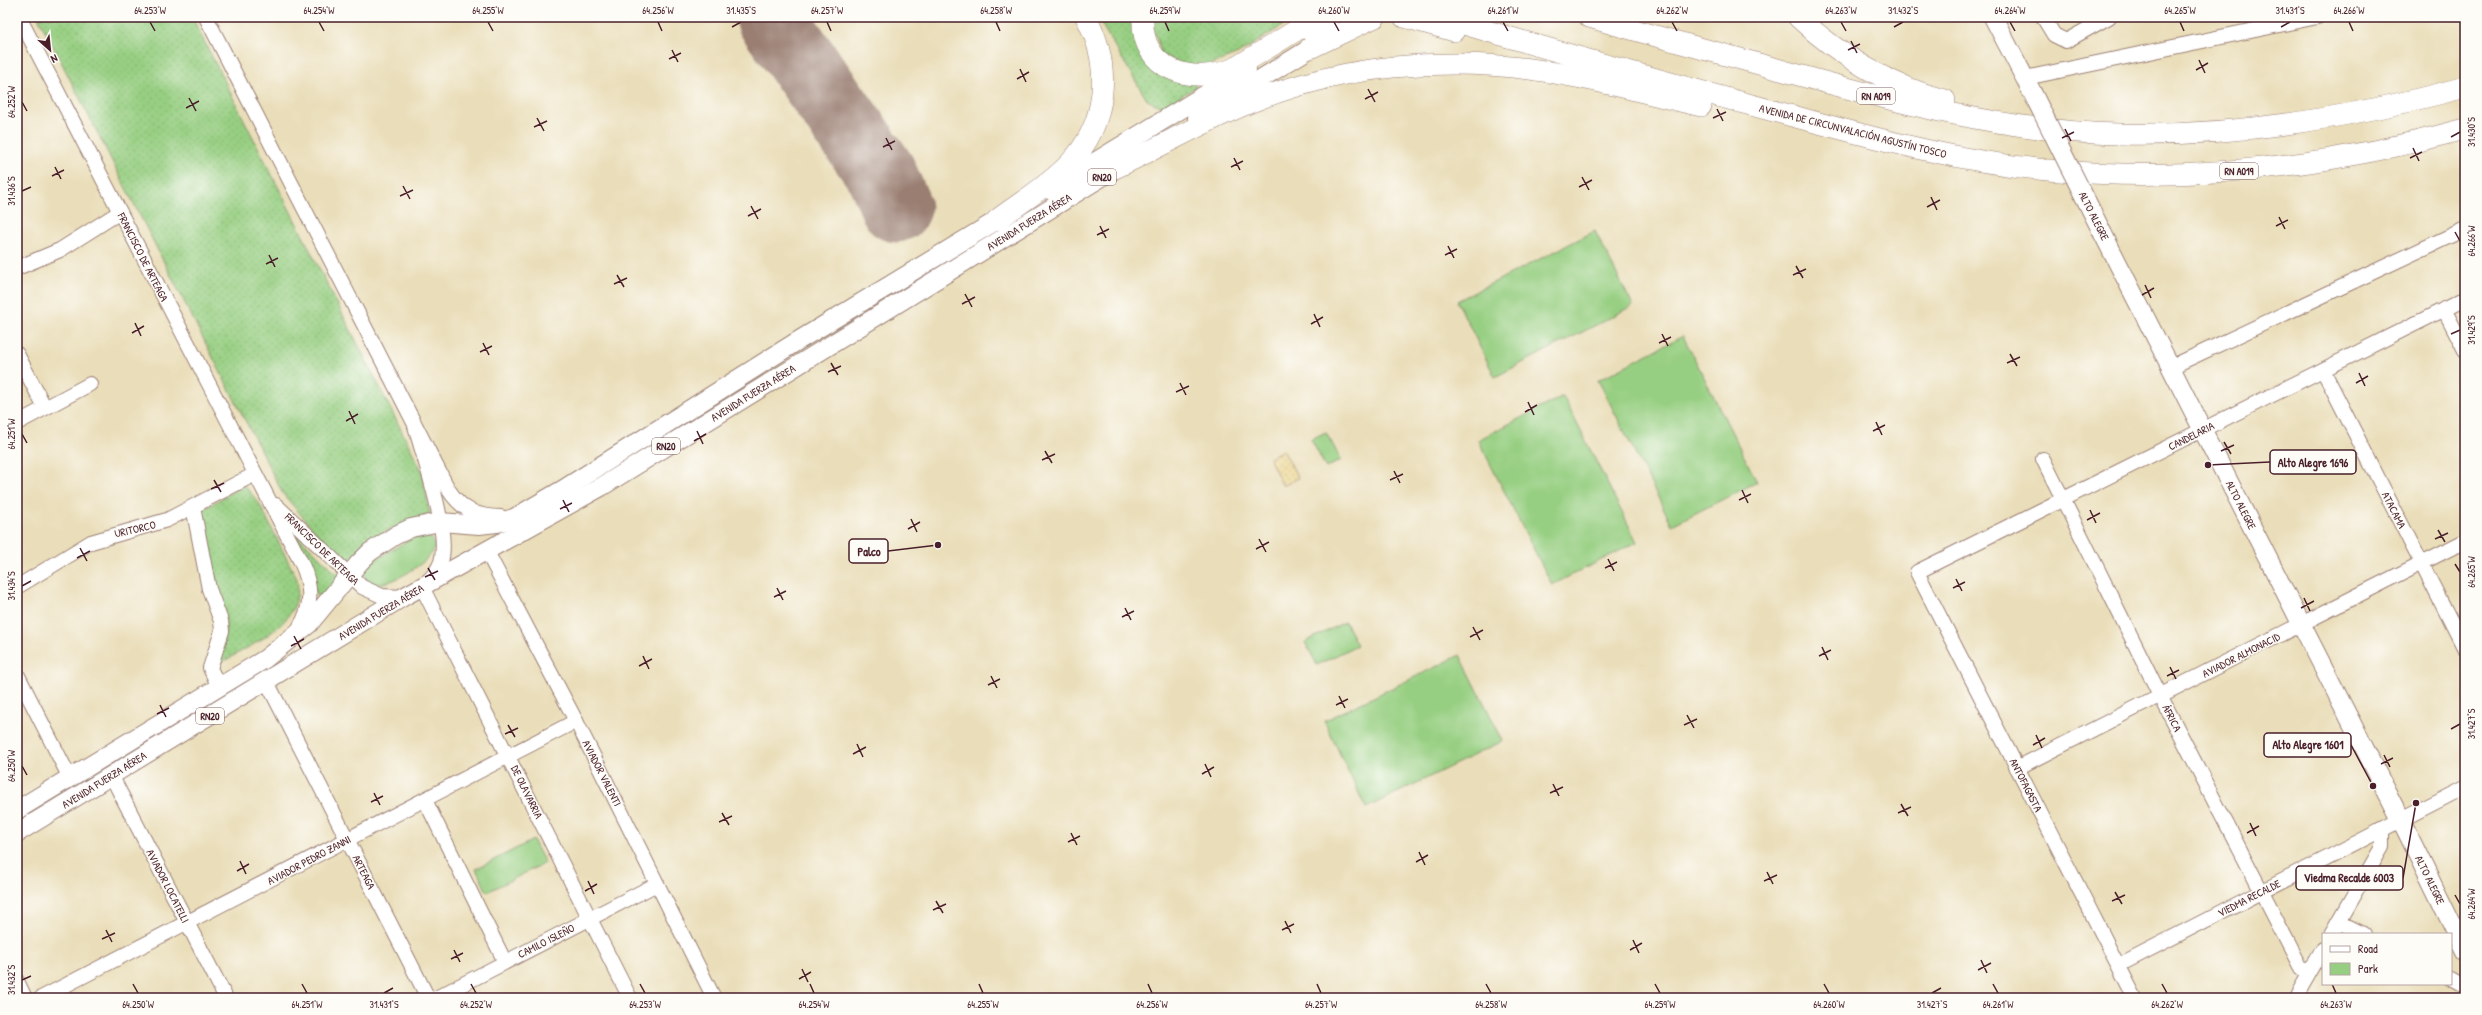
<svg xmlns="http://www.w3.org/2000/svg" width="2482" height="1015" font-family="'Patrick Hand',sans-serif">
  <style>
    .grass { fill: url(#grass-dots); stroke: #707756 }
    .sand { fill: url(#sand-dots); stroke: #9c7c64 }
    .green { fill: #97cf82; stroke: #707756 }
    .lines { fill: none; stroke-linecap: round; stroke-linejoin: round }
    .runway { stroke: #9a7e72; stroke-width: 71 }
    .minor-casing { stroke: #9a7e72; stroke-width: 16 }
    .major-casing { stroke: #9a7e72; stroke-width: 20 }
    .highway-casing { stroke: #9a7e72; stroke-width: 22 }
    .minor { stroke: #fff; stroke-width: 14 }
    .major { stroke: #fff; stroke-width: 18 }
    .highway { stroke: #fff; stroke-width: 21 }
    .major-bridge-casing { stroke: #9a7e72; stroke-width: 20; stroke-linecap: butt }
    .major-bridge { stroke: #fff; stroke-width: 18 }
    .ticks { fill: none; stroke: #4a1f2b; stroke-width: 1.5 }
    .labels { text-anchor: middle; stroke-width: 3; stroke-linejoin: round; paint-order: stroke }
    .shield { fill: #fdfcf7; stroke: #806168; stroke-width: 1 }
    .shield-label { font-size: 10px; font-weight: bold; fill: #4a1f2b }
    .street-label { font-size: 11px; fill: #4a1f2b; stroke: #fdfcf7 }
    .leader { fill: none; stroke: #4a1f2b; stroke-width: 1.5 }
    .callout-dot { fill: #4a1f2b; stroke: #fdfcf7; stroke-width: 1.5 }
    .callout { fill: #fdfcf7; stroke: #4a1f2b; stroke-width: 1.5 }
    .callout-label { font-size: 12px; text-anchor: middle; font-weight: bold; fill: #4a1f2b }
    .neatline { fill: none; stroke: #4a1f2b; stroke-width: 1.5 }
    .ticks-label { font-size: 10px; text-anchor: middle; fill: #4a1f2b }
  </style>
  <defs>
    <pattern id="grass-dots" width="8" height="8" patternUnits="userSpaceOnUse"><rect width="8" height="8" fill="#97cf82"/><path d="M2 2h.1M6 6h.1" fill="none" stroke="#84b170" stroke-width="1.8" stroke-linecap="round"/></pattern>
    <pattern id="sand-dots" width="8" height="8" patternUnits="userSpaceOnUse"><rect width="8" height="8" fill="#eeda9e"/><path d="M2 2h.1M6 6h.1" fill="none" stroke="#cebb88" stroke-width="1.8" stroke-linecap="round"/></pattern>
  </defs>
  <rect width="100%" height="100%" fill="#fdfcf7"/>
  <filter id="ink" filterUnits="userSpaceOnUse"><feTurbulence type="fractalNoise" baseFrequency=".025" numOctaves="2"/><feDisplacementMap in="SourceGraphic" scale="8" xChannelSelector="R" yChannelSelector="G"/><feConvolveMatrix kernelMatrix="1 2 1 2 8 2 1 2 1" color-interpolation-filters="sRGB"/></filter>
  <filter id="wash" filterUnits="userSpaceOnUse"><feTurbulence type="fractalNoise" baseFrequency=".012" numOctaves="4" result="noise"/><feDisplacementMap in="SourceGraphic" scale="16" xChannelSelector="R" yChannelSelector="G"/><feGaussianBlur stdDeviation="0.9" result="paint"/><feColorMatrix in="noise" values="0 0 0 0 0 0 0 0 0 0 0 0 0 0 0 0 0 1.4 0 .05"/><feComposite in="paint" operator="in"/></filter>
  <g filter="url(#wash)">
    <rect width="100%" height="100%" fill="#eadeba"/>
    <g class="grass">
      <path d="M38,17H192L422,471L430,516C409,523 384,528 367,544C360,551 354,560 347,568L283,494Z"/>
      <polygon points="1097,17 1136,17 1136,32 1196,83 1195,88 1162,107 1147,100"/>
      <polygon points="1149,17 1296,17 1238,54 1197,70 1162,55"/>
      <path d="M244,485L259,503L297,579C305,624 253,643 221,663L226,622L218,594L202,510Z"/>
      <polygon points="295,533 341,578 319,601"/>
    </g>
    <polygon class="sand" points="1283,450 1298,478 1283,486 1269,458"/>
    <g class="green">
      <polygon points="1595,231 1633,306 1495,377 1457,301"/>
      <polygon points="1683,336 1757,482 1672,525 1598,380"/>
      <polygon points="1563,396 1637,542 1552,585 1478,440"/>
      <polygon points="1326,432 1341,460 1326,468 1311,439"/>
      <path d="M423,536L431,538L435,546C433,560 397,581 384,583C377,585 372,584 366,580L363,570L366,565L412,538Z"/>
      <polygon points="1345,622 1357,645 1317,665 1305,642"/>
      <polygon points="1460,655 1503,741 1366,808 1324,721"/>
      <polygon points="533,840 545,863 487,892 476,869"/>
    </g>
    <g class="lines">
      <polyline class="runway" points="771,17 881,173 896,207"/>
    </g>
  </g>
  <g filter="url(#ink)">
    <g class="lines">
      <defs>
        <g id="minor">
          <path d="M19,17L301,562C312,586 313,606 299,628"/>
          <path d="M206,17L448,489C461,509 476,517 501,517"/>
          <polyline points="2043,17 2054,35 2066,41 2109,17"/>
          <polyline points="2025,78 2317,17"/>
          <polyline points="17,268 60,250 120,212"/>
          <polyline points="2444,309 2465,350"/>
          <polyline points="17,354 45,408"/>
          <polyline points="2171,367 2465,229"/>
          <polyline points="2323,370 2465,649"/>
          <polyline points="17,423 90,384"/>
          <path d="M415,426C424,459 450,531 441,562C437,573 430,580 422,587L630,998"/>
          <polyline points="2043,459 2160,695 2300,966 2308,973"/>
          <polyline points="276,505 362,587 382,596 403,597"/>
          <polyline points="193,507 209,589 221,621 222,631 210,668 219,687"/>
          <polyline points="486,550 576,721 714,998"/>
          <polyline points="17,587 91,542 167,520 255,474"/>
          <polyline points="17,674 70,778"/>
          <polyline points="267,682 428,998"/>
          <polyline points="2017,768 2465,541"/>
          <polyline points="111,775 226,998"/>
          <polyline points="425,800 505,962"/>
          <polyline points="2339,922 2363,934"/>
          <polyline points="2332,934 2382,847 2382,829"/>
          <polyline points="2119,965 2465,787"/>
          <polyline points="2451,980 2465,988"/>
          <polyline points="17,981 25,998"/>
          <polyline points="41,998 576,721"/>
          <polyline points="436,998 657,884"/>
          <polyline points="2135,998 1917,572 2465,299"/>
          <polyline points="2295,998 2323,949"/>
        </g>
        <g id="major">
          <polyline points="1993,17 2032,92"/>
          <polyline points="1308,31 1331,17"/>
          <polyline points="1197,118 1322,41"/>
          <polyline points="1049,190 1247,69"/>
          <polyline points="2103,234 2401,820 2465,951"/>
          <polyline points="17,810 265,659 309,624 359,563 370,552 396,535 411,528 440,522 479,525 497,523 514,518 562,490 796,342 1009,213"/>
          <polyline points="17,833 403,597 601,487 1126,162"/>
        </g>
        <g id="highway">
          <path d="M1143,17C1140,71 1193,86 1235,68L1318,17"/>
          <polyline points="1404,17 1454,31"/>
          <path d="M1440,17C1554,51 1669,83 1785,114C1871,137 1958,162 2048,170C2189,183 2328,167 2465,129"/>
          <path d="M1589,17C1653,36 1719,53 1784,71C1893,101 2004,132 2119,134C2237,137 2351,118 2465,87"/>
          <path d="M1798,17C1838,55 1891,87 1945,100"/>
          <polyline points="1310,48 1375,17"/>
          <path d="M1115,168C1163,146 1209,118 1259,99C1345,66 1439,57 1530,69C1588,77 1645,93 1701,106"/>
          <path d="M997,220C1021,202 1048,186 1069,164C1108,124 1112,65 1086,17"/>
        </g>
      </defs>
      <use href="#minor" class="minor-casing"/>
      <use href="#major" class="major-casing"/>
      <use href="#highway" class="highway-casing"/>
      <use href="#minor" class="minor"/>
      <use href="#major" class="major"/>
      <use href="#highway" class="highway"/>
      <defs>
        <polyline id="major-bridge" points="2032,92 2103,234"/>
      </defs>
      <use href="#major-bridge" class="major-bridge-casing"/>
      <use href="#major-bridge" class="major-bridge"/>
    </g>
  </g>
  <path class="ticks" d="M150,22L155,31M319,22L324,31M488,22L493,31M658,22L662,31M827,22L831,31M996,22L1000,31M1165,22L1169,31M1334,22L1339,31M1503,22L1508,31M1672,22L1677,31M1841,22L1846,31M2010,22L2015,31M2180,22L2184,31M2349,22L2353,31M732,27L741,22M1894,27L1903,22M2281,27L2290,22M1851,41L1857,53M672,50L678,62M1848,50L1860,44M669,59L681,53M2199,60L2205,73M1020,69L1026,82M2196,70L2208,63M1017,79L1029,72M1368,89L1375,102M189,98L196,111M1365,99L1378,92M22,102L27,111M186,108L199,101M1717,109L1723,121M537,118L544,131M1713,118L1726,112M534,127L547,121M2065,129L2071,141M2451,137L2460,132M886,138L892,150M2062,138L2074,132M883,147L895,141M2413,148L2419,161M1234,158L1240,170M2410,158L2422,152M55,167L61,179M1231,167L1243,161M52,176L64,170M1582,177L1589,190M403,186L410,199M1579,187L1592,180M22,191L31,187M400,196L413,190M1931,197L1937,210M751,206L758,219M1927,207L1940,200M748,216L761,209M2279,217L2285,229M1100,226L1106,238M2276,226L2288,220M2455,232L2460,241M1097,235L1109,229M1448,246L1454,258M269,255L275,267M1445,255L1457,249M266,264L278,258M1796,266L1803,278M617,275L624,287M1793,275L1806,269M614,284L627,278M2145,285L2151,298M965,294L972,307M2142,295L2154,288M962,304L975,297M1314,314L1320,327M135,323L141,336M1311,324L1323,317M132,333L144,326M1662,334L1668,346M2451,334L2460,330M483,343L489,355M1659,343L1671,337M480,352L492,346M2010,354L2017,366M831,363L838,375M2007,363L2020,357M828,372L841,366M2359,373L2365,386M1180,383L1186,395M2356,383L2368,376M1176,392L1189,386M1528,402L1534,415M349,411L355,424M1525,412L1537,405M346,421L358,414M1876,422L1882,435M697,431L703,444M1873,431L1885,425M22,434L27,443M694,441L706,434M2224,442L2231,454M1045,451L1052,463M2221,451L2234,445M1042,460L1055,454M1394,471L1400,483M214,480L221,492M1390,480L1403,474M211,489L224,483M1742,490L1748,503M563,500L569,512M1739,500L1751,494M560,509L572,503M2090,510L2096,523M911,519L917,532M2087,520L2100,513M908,529L920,522M2438,530L2445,542M1259,539L1266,552M2435,539L2448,533M80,548L87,561M1256,549L1269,542M77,558L90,551M1608,559L1614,571M2455,564L2460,572M428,568L435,580M1605,568L1617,562M425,577L438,571M1956,579L1962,591M22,586L31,581M777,588L783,600M1953,588L1965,582M774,597L786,591M2304,598L2310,611M1125,608L1131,620M2301,608L2314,601M1122,617L1134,611M1473,627L1480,640M294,636L301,649M1470,637L1483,630M291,646L304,639M1822,647L1828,660M643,656L649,669M1819,656L1831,650M639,666L652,659M2170,667L2176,679M991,676L997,688M2167,676L2179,670M988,685L1000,679M1339,696L1345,708M160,705L166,717M1336,705L1348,699M157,714L169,708M1687,715L1694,728M508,725L515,737M1684,725L1697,719M2451,729L2460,724M505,734L518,728M2036,735L2042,748M857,744L863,757M2033,745L2045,738M853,754L866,747M2384,755L2390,767M1205,764L1211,777M2381,764L2393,758M22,766L27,775M1202,774L1214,767M1553,784L1559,796M374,793L380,805M1550,793L1563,787M371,802L383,796M1901,804L1908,816M722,813L729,825M1898,813L1911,807M719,822L732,816M2250,823L2256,836M1071,833L1077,845M2247,833L2259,826M1068,842L1080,836M1419,852L1425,865M240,861L246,874M1416,862L1428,855M237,871L249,864M1767,872L1773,884M588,881L594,894M1764,881L1777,875M585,891L597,884M2115,892L2122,904M2455,895L2460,904M936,901L943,913M2112,901L2125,895M933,910L946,904M1285,921L1291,933M106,930L112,942M1282,930L1294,924M102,939L115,933M1633,940L1639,953M454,950L460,962M1630,950L1642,943M451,959L463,953M1981,960L1987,973M802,969L808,982M1978,970L1991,963M799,979L811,972M22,980L31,976M133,984L138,993M302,984L307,993M471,984L476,993M640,984L645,993M810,984L814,993M979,984L983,993M1148,984L1152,993M1317,984L1321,993M1486,984L1491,993M1655,984L1660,993M1824,984L1829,993M1993,984L1998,993M2162,984L2167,993M2332,984L2336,993M384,993L393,988M1932,993L1941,988"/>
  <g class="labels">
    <g class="shield">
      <rect x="1857" y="88" width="38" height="16" rx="3"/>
      <rect x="2220" y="163" width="38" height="16" rx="3"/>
      <rect x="1088" y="169" width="28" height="16" rx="3"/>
      <rect x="652" y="438" width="28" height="16" rx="3"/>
      <rect x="196" y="708" width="28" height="16" rx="3"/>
    </g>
    <g class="shield-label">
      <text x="1876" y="100">RN A019</text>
      <text x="2239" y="175">RN A019</text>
      <text x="1102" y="181">RN20</text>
      <text x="666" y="450">RN20</text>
      <text x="210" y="720">RN20</text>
    </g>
    <g class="street-label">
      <text transform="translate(1853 131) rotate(14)" y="4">AVENIDA DE CIRCUNVALACIÓN AGUSTÍN TOSCO</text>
      <text transform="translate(2094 216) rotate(63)" y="4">ALTO ALEGRE</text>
      <text transform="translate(1029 222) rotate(-32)" y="4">AVENIDA FUERZA AÉREA</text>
      <text transform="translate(143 257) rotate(63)" y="4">FRANCISCO DE ARTEAGA</text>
      <text transform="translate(753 393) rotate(-32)" y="4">AVENIDA FUERZA AÉREA</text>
      <text transform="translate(2191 436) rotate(-27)" y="4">CANDELARIA</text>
      <text transform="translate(2241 505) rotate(63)" y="4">ALTO ALEGRE</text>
      <text transform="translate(2394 510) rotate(63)" y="4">ATACAMA</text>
      <text transform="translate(135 529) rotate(-13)" y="4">URITORCO</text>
      <text transform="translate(322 549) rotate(44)" y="4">FRANCISCO DE ARTEAGA</text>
      <text transform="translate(381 612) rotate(-31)" y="4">AVENIDA FUERZA AÉREA</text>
      <text transform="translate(2241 655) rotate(-27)" y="4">AVIADOR ALMONACID</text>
      <text transform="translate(2172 718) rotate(63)" y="4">ÁFRICA</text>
      <text transform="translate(602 773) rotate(63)" y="4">AVIADOR VALENTI</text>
      <text transform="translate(104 780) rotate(-32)" y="4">AVENIDA FUERZA AÉREA</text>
      <text transform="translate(2026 785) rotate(63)" y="4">ANTOFAGASTA</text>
      <text transform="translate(527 792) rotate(64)" y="4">DE OLAVARRIA</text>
      <text transform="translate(309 860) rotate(-28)" y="4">AVIADOR PEDRO ZANNI</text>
      <text transform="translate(364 872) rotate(63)" y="4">ARTEAGA</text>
      <text transform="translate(2430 880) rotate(64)" y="4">ALTO ALEGRE</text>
      <text transform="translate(168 886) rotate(63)" y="4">AVIADOR LOCATELLI</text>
      <text transform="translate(2249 898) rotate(-27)" y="4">VIEDMA RECALDE</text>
      <text transform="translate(546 941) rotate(-27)" y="4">CAMILO ISLEÑO</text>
    </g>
  </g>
  <path class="leader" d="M2208 465L2270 462M938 545L888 551M2373 786L2351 745M2416 803L2403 878"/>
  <g class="callout-dot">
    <circle cx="2208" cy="465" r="4"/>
    <circle cx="938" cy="545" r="4"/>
    <circle cx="2373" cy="786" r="4"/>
    <circle cx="2416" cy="803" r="4"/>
  </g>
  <g class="callout">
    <rect x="2270" y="450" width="86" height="24" rx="4"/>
    <rect x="849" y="539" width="39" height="24" rx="4"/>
    <rect x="2264" y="733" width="87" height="24" rx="4"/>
    <rect x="2296" y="866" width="107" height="24" rx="4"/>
  </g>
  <g class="callout-label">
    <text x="2313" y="467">Alto Alegre 1696</text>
    <text x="869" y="556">Palco</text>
    <text x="2308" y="749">Alto Alegre 1601</text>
    <text x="2349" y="882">Viedma Recalde 6003</text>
  </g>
  <rect width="2482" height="1015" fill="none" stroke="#fdfcf7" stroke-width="44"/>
  <rect x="2322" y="933" width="130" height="52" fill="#fdfcf7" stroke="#b5a4a5"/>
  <rect x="2330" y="946" width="20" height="6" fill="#ffffff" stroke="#b5a4a5"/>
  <text x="2358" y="953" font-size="12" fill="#4a1f2b">Road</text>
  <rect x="2330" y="963" width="20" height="12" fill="#97cf82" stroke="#b5a4a5"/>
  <text x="2358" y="973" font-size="12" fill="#4a1f2b">Park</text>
  <g transform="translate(50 50) rotate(153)" stroke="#fdfcf7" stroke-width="3" paint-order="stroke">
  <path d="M0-3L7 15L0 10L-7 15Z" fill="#4a1f2b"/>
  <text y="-6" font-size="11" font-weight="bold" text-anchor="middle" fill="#4a1f2b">N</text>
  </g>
  <rect x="22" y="22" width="2438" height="971" class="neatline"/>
  <g class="ticks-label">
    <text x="150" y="14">64.253°W</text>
    <text x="319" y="14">64.254°W</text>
    <text x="488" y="14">64.255°W</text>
    <text x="658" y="14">64.256°W</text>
    <text x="741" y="14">31.435°S</text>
    <text x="827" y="14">64.257°W</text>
    <text x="996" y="14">64.258°W</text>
    <text x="1165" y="14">64.259°W</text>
    <text x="1334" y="14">64.260°W</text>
    <text x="1503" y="14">64.261°W</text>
    <text x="1672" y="14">64.262°W</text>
    <text x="1841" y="14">64.263°W</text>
    <text x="1903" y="14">31.432°S</text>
    <text x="2010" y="14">64.264°W</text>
    <text x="2180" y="14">64.265°W</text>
    <text x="2290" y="14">31.431°S</text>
    <text x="2349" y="14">64.266°W</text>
    <text transform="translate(11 102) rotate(-90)" y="4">64.252°W</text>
    <text transform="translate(2471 132) rotate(-90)" y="4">31.430°S</text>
    <text transform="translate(11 191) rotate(-90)" y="4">31.436°S</text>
    <text transform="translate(2471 241) rotate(-90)" y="4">64.266°W</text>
    <text transform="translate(2471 330) rotate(-90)" y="4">31.429°S</text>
    <text transform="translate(11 434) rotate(-90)" y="4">64.251°W</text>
    <text transform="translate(2471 572) rotate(-90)" y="4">64.265°W</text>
    <text transform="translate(11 586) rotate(-90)" y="4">31.434°S</text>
    <text transform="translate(2471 724) rotate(-90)" y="4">31.427°S</text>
    <text transform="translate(11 766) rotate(-90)" y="4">64.250°W</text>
    <text transform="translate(2471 904) rotate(-90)" y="4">64.264°W</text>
    <text transform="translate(11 980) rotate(-90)" y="4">31.432°S</text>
    <text x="138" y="1008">64.250°W</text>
    <text x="307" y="1008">64.251°W</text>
    <text x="384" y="1008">31.431°S</text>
    <text x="476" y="1008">64.252°W</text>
    <text x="645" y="1008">64.253°W</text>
    <text x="814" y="1008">64.254°W</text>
    <text x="983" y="1008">64.255°W</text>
    <text x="1152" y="1008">64.256°W</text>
    <text x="1321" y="1008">64.257°W</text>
    <text x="1491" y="1008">64.258°W</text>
    <text x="1660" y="1008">64.259°W</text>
    <text x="1829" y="1008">64.260°W</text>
    <text x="1932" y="1008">31.427°S</text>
    <text x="1998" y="1008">64.261°W</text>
    <text x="2167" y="1008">64.262°W</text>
    <text x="2336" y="1008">64.263°W</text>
  </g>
</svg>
